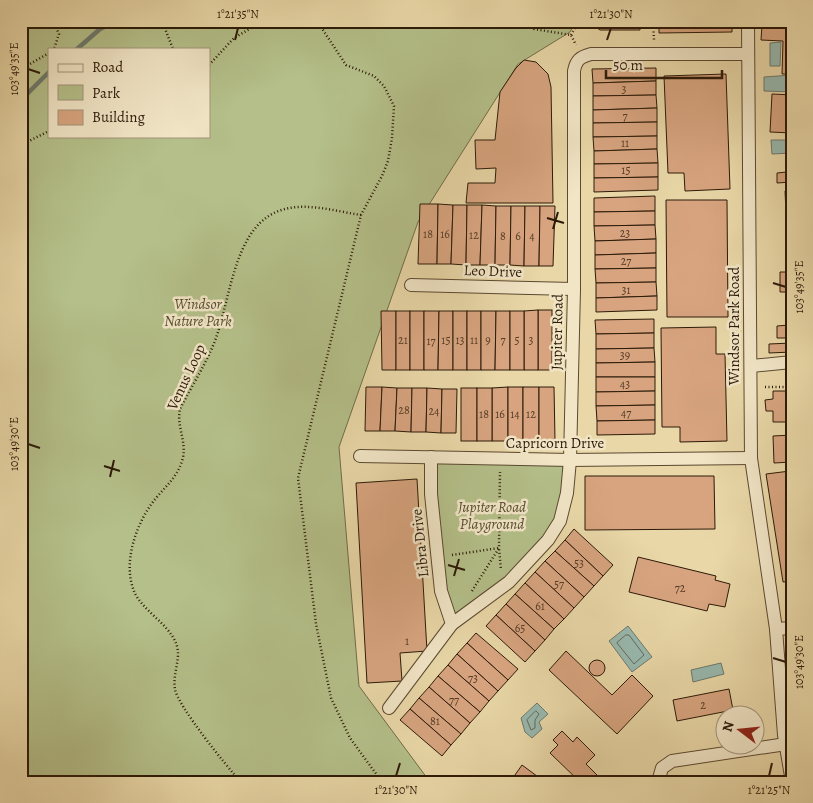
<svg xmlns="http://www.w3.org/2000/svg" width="813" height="803" font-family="Alegreya,serif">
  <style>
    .green { fill: #b4bf89; stroke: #706c48; fill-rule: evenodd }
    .water { fill: #98b8ae; stroke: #6d796c }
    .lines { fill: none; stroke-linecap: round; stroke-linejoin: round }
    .shore { stroke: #62695b; stroke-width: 1 }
    .stream { stroke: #6d796c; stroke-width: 4.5 }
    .building { fill: #d7a47f; stroke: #2c1a08 }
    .minor-casing { stroke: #5b4930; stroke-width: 14 }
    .path { stroke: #2c1a08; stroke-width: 2.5; stroke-dasharray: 1 2.5; stroke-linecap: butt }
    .minor { stroke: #f1e5c6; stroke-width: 12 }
    .ticks { fill: none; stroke: #2c1a08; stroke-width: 2 }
    .labels { text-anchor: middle; stroke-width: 5; stroke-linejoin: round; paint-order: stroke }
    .number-label { font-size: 12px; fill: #573c26 }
    .street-label { font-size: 15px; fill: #2c1a08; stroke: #f1e5c6 }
    .park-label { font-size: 15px; font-style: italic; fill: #554c2f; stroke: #f1e5c6 }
    .neatline { fill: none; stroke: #2c1a08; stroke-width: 2 }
    .ticks-label { font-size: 12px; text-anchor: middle; fill: #2c1a08 }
  </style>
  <rect width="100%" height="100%" fill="#e9d7a7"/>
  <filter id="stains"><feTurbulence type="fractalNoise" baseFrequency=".004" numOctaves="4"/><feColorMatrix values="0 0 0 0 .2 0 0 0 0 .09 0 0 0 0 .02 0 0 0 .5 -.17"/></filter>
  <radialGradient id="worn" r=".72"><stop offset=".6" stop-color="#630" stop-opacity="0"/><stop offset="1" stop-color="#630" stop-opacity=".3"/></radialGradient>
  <g class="green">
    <path d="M21,21H576L570,32L518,64L418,222L339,447L359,686L430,782H21ZM49,49H209V136H49Z"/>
    <polygon points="431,458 570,460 560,521 548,540 452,624 438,556"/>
  </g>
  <g class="water">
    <polygon points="781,42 780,66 770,66 770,43"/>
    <polygon points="792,75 792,92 764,91 764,77"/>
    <polygon points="771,140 792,140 792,153 772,154"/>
    <polygon points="628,626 652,657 632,672 609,641"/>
    <polygon points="721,663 724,674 693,682 691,670"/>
    <polygon points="537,703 548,714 539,722 542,729 532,738 525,732 521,718"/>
  </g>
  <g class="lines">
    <g class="shore">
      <polygon points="626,635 629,635 644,655 634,664 617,643"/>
      <polygon points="536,711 539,714 535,720 535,728 531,730 527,720"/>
    </g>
    <g class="stream">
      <polyline points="77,49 100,29 117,21"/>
      <polyline points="21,100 49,72"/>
    </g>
  </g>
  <g class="building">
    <polygon points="587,21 640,21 640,30 600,30"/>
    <polygon points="659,21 732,21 732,32 659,33"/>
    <polygon points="785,22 792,22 792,74 782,74 783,41 761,40 762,25 785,25"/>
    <polygon points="524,60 536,62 548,74 551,87 553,203 466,203 468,183 495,183 496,168 476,169 475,140 495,140 500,92 516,68"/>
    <polygon points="656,68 656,81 593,83 592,69"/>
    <polygon points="726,74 730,189 685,191 684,173 668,173 664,76"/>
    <polygon points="656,81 656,95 593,96 593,83"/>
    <polygon points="772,94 792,95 792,133 770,132"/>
    <polygon points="656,95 657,108 593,110 593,96"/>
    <polygon points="657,108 657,122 593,123 593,110"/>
    <polygon points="657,122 657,136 593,137 593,123"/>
    <polygon points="657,136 657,149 594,151 593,137"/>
    <polygon points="657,149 658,163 594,164 594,151"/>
    <polygon points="786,160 792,160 792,182 777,183 777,173 787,172"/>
    <polygon points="658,163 658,177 594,178 594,164"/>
    <polygon points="658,177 658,190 594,192 594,178"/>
    <polygon points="785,191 792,191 792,235 787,235"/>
    <polygon points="655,196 655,211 594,212 594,198"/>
    <polygon points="666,200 727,200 728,317 667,317"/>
    <polygon points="420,204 438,204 437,264 418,264"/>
    <polygon points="438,204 453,205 451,264 437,264"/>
    <polygon points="453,205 467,205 466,265 451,264"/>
    <polygon points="467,205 482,205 480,265 466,265"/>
    <polygon points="482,205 496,206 495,265 480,265"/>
    <polygon points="496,206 511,206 510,265 495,265"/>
    <polygon points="511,206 525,206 524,266 510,265"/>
    <polygon points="525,206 540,206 539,266 524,266"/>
    <polygon points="540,206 555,206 553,266 539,266"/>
    <polygon points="655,211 655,225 594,226 594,212"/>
    <polygon points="655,225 656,239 595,241 594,226"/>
    <polygon points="656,239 656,253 595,255 595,241"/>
    <polygon points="656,253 656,268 595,269 595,255"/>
    <polygon points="790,261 792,292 780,292 780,272 790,272"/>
    <polygon points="656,268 656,282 596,283 595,269"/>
    <polygon points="656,282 657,296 596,298 596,283"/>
    <polygon points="657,296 657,310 596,312 596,298"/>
    <rect x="538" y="310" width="14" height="60"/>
    <polygon points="538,310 538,370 524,370 524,311"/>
    <polygon points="381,311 396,311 396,370 382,370"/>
    <rect x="396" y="311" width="14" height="59"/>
    <rect x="410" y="311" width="14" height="59"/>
    <polygon points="424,311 439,311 438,370 424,370"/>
    <polygon points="439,311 453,311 453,370 438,370"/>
    <rect x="453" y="311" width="14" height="59"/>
    <rect x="467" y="311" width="14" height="59"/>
    <polygon points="481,311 496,311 495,370 481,370"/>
    <polygon points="496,311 510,311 510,370 495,370"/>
    <rect x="510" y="311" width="14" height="59"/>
    <polygon points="789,312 792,312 792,342 788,342 788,338 777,338 777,326 789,325"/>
    <polygon points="654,319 654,333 596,334 595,320"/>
    <polygon points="716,327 716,354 725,354 727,441 680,442 680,427 662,427 661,328"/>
    <polygon points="654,333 654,348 596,349 596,334"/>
    <polygon points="792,343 792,352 769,353 769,344"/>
    <polygon points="654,348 655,362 596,363 596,349"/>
    <polygon points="655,362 655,377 596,377 596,363"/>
    <polygon points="596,377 655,377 655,391 596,392"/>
    <polygon points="366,387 382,387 380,431 365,431"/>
    <polygon points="382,387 397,388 395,431 380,431"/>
    <polygon points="508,387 508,441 492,441 492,388"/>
    <rect x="508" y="387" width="15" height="54"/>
    <polygon points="523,387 539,387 539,440 523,441"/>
    <polygon points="539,387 554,387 555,440 539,440"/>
    <polygon points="397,388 412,388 411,432 395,431"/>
    <polygon points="412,388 427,388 426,432 411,432"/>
    <polygon points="427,388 442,389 441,433 426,432"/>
    <rect x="461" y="388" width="16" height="53"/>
    <rect x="477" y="388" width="15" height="53"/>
    <polygon points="442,389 457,389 456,433 441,433"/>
    <polygon points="655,391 655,405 596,406 596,392"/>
    <polygon points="773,391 792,391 792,422 773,422 773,411 766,411 765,400 773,399"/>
    <polygon points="655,405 655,420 597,421 596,406"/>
    <polygon points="655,420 655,434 597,435 597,421"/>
    <polygon points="792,435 792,462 774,463 773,436"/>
    <polygon points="790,471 792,482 792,581 783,582 766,474"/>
    <polygon points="585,476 714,476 715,529 585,530"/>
    <polygon points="417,479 427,651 400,653 402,681 367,683 356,483"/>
    <polygon points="574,529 613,565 603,576 565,540"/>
    <polygon points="565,540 603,576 594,586 555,551"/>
    <polygon points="555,551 594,586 584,597 545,561"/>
    <polygon points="638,557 716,576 715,580 730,584 725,607 709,604 707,611 629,592"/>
    <polygon points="545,561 584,597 574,608 535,572"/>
    <polygon points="535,572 574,608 564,619 525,583"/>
    <polygon points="525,583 564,619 554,629 515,594"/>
    <polygon points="515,594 554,629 545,640 506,604"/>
    <polygon points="506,604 545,640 535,651 496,615"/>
    <polygon points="496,615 535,651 525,662 486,626"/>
    <polygon points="476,633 518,669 508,680 467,643"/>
    <polygon points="467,643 508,680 498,691 457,654"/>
    <polygon points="566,651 612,695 632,675 653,696 617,734 549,670"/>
    <polygon points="457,654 498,691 489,701 448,665"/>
    <circle cx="597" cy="668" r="8"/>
    <polygon points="448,665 489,701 480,712 438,676"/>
    <polygon points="438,676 480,712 470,723 429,687"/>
    <polygon points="429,687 470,723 461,734 419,698"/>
    <polygon points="729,689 733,710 677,721 673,700"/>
    <polygon points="419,698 461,734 451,745 410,709"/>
    <polygon points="410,709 451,745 442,756 400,720"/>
    <polygon points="562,731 573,742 577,737 595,755 586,764 597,775 591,782 580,782 550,753 558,745 553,740"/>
    <polygon points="522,765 545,782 510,782"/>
  </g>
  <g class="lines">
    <defs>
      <g id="minor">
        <polyline points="748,21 751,458 776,629 784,735 792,782"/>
        <polyline points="411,285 574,289"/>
        <polyline points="751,366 792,362"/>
        <polyline points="360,456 570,460 751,458"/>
        <polyline points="431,457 431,494 441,591 452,624"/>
        <polyline points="776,629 792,628"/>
        <path d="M389,708L452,624L509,582L548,540L560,521L567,493L570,460L574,289V71C576,60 580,57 591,54H748"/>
        <polyline points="658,782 662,768 672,761 786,744"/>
      </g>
    </defs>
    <use href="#minor" class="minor-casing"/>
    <g class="path">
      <polyline points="53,21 59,34 54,49"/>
      <polyline points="162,21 173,49"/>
      <polyline points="317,21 346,65 374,76 384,86 394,106 392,138 388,161 382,176 361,215 298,478 316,624 331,698 350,738 382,782"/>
      <polyline points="522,21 534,29 571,35 576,45"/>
      <polyline points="653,21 654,40"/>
      <polyline points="571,35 579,21"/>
      <polyline points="209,65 234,38 263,21"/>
      <polyline points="21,69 49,53"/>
      <polyline points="21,145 49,131"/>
      <polyline points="765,387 792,387"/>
      <polyline points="452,555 499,548 501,570"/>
      <polyline points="472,591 499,548 500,472"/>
      <polyline points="21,770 28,782"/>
      <path d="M241,782C227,767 177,705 175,689C172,673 183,656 175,641C167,623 141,609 134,591C122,562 137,521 156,498C166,486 177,477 182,461C188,443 176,427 180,409C190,389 203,369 212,348C230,309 231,234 274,213C300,200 334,211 361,215"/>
    </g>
    <use href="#minor" class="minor"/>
  </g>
  <path class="ticks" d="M235,40L238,28M607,40L611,28M28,69L40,73M547,218L564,223M553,229L558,212M773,283L786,287M28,444L40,448M104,466L120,471M110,477L114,460M448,565L465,570M454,576L459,559M773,658L786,662M396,776L400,763M769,776L772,763"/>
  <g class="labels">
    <g class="number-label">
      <text x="624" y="93">3</text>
      <text x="625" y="120">7</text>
      <text x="625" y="147">11</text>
      <text x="626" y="174">15</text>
      <text x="625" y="237">23</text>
      <text x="428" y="238">18</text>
      <text x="445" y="238">16</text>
      <text x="474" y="239">12</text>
      <text x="503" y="240">8</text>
      <text x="518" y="240">6</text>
      <text x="532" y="240">4</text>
      <text x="626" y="265">27</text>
      <text x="626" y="294">31</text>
      <text x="403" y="344">21</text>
      <text x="446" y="344">15</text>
      <text x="460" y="344">13</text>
      <text x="474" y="344">11</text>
      <text x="488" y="344">9</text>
      <text x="503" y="344">7</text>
      <text x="517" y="344">5</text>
      <text x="531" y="344">3</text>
      <text x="431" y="345">17</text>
      <text x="625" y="359">39</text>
      <text x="625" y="388">43</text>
      <text x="404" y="414">28</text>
      <text x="434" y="415">24</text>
      <text x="626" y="417">47</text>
      <text x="484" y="418">18</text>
      <text x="500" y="418">16</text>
      <text x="515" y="418">14</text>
      <text x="531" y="418">12</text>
      <text x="579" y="567">53</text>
      <text x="559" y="588">57</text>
      <text x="680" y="592">72</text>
      <text x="540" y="610">61</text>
      <text x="520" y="632">65</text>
      <text x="407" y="645">1</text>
      <text x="473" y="682">73</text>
      <text x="454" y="704">77</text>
      <text x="703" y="709">2</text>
      <text x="435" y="725">81</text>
    </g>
    <g class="street-label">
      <text transform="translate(493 271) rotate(2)" y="5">Leo Drive</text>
      <text transform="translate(734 326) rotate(-90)" y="5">Windsor Park Road</text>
      <text transform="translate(557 332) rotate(-89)" y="5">Jupiter Road</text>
      <text transform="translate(186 377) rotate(-65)" y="5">Venus Loop</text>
      <text x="555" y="448">Capricorn Drive</text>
      <text transform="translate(420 543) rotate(-96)" y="5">Libra Drive</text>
    </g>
    <g class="park-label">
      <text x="198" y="309">Windsor<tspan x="198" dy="17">Nature Park</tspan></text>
      <text x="492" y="512">Jupiter Road<tspan x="492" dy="17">Playground</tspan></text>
    </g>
  </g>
  <rect width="813" height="803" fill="none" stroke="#e9d7a7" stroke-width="55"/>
  <rect x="48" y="48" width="162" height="90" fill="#f1e5c6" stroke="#a2947a"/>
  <rect x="58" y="64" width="25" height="8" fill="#f1e5c6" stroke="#a2947a"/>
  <text x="92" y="72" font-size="15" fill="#2c1a08">Road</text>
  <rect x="58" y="85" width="25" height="15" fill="#b4bf89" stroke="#a2947a"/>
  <text x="92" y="98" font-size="15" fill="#2c1a08">Park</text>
  <rect x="58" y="110" width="25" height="15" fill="#d7a47f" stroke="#a2947a"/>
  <text x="92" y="122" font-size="15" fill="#2c1a08">Building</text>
  <g transform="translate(740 730) rotate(286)"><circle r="24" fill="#f1e5c6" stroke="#a2947a"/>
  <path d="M0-4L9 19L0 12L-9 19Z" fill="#8f2418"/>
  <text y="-8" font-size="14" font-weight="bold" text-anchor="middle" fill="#2c1a08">N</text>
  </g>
  <path d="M606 70v8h116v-8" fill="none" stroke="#2c1a08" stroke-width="2.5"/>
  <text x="613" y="70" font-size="15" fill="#2c1a08" stroke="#f1e5c6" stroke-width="4" paint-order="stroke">50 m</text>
  <rect x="28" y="28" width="758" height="748" class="neatline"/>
  <g class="ticks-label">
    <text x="238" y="18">1°21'35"N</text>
    <text x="611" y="18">1°21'30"N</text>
    <text transform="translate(14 69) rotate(-90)" y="4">103°49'35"E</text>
    <text transform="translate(799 287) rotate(-90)" y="4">103°49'35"E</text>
    <text transform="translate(14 444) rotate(-90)" y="4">103°49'30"E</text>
    <text transform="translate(799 662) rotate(-90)" y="4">103°49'30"E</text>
    <text x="396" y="794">1°21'30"N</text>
    <text x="769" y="794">1°21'25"N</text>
  </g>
  <rect width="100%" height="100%" filter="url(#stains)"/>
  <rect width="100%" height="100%" fill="url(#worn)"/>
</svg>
